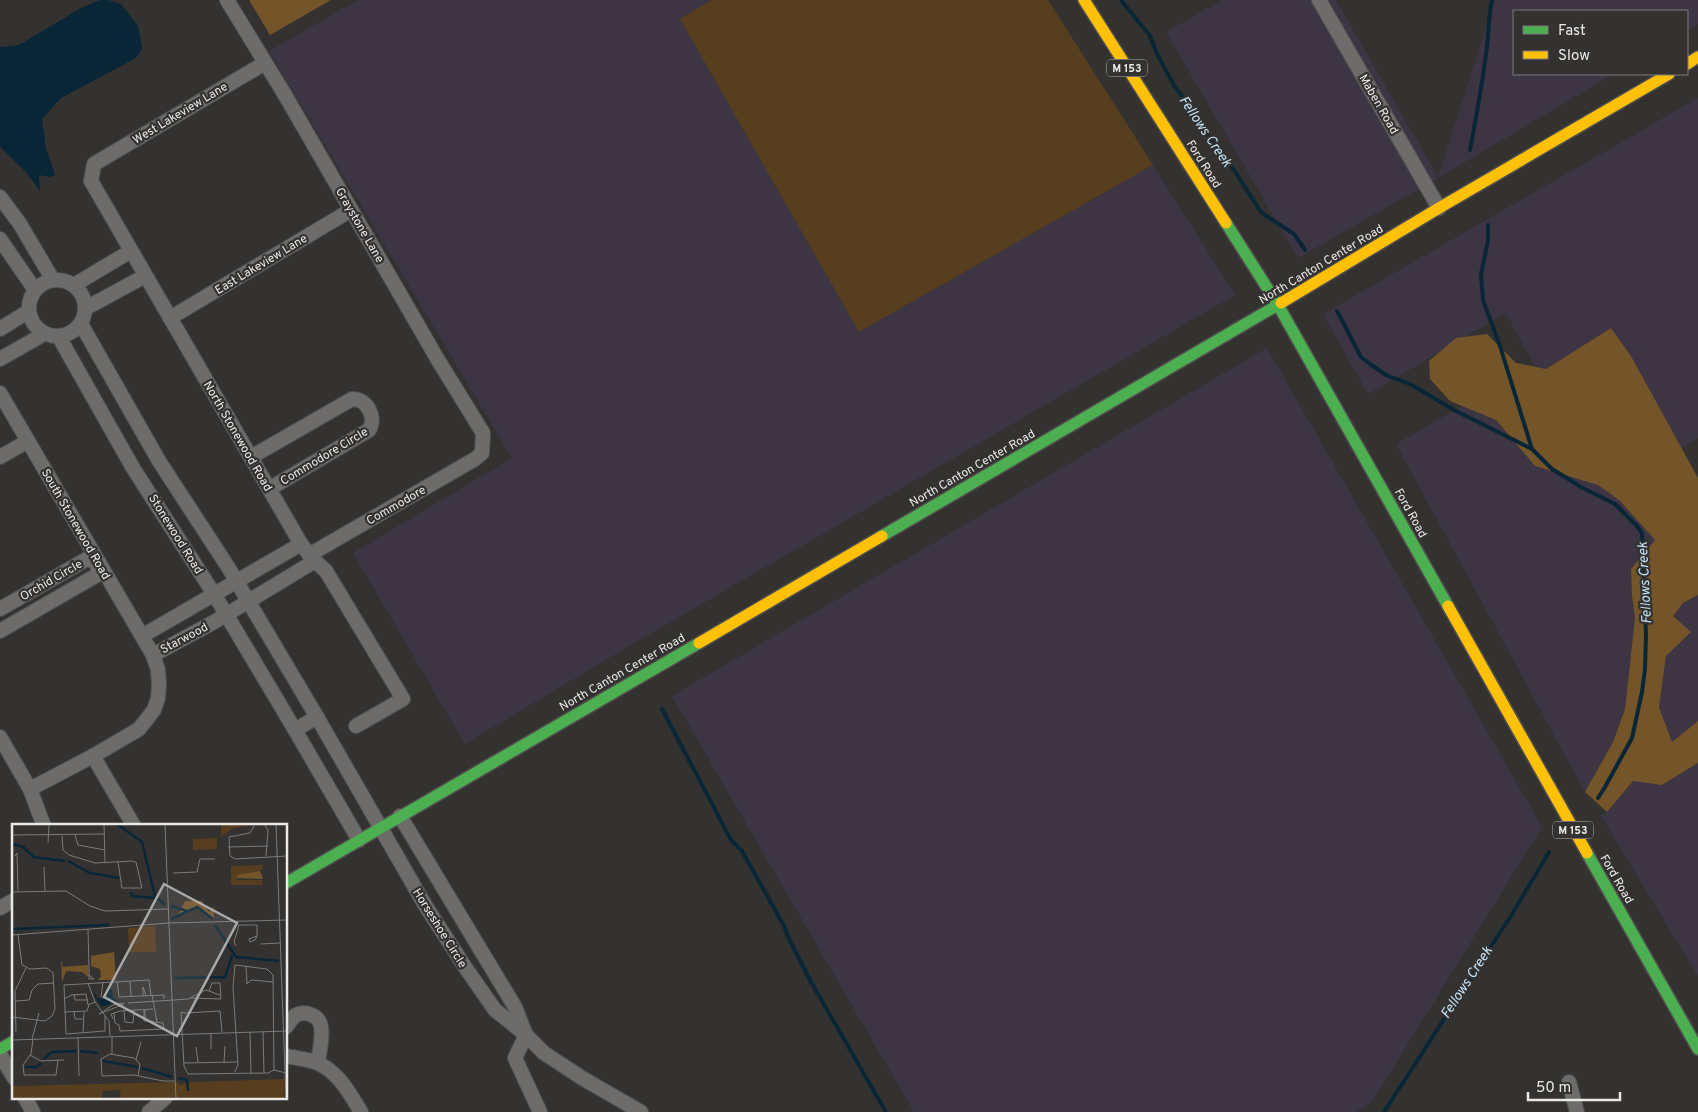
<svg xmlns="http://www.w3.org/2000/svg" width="1698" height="1112" font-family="Overpass,sans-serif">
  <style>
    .commercial { fill: #3d3543 }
    .green { fill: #563e1e }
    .forest { fill: #745429 }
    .water { fill: #092636 }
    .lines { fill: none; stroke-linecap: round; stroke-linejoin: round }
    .stream { stroke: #092636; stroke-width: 4 }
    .street-casing { stroke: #51504f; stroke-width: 16 }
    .fast-casing { stroke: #51504f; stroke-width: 14 }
    .slow-casing { stroke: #51504f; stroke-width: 14 }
    .street { stroke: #6d6c6b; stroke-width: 14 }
    .fast { stroke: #4caf50; stroke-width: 11 }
    .slow { stroke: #ffc107; stroke-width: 11 }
    .labels { text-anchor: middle; stroke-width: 4.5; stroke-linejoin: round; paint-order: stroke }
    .shield { fill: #343230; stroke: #b3b2b1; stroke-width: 1 }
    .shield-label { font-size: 11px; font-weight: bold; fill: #eae9e8 }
    .street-label { font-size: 12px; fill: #eae9e8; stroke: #343230 }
    .water-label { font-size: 14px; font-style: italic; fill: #c2e2f7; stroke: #343230 }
    .inset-river { fill: none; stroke: #092636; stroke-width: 2.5 }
    .inset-road { fill: none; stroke: #7c7b7a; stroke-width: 1 }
    .view { fill: #aaa9a8; fill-opacity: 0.15; stroke: #aaa9a8; stroke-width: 2.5 }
    .inset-edge { fill: none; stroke: #eae9e8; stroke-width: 2.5 }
  </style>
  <rect width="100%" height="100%" fill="#333231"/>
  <g class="commercial">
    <polygon points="358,0 712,0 680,19 859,332 1153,165 1235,295 629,646 465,744 353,553 512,458 269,51"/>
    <polygon points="1222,0 1336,0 1438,177 1495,0 1698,0 1698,24 1687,30 1687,11 1514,11 1514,74 1613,74 1438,178 1298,258 1166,32"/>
    <polygon points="1698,98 1698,438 1681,448 1631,356 1611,328 1546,369 1534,365 1506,313 1368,394 1323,314"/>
    <polygon points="1267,348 1542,827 1372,1102 1355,1112 914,1112 672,696"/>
    <polygon points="1462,406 1496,420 1535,466 1598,485 1620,501 1655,540 1631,569 1632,596 1635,618 1625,709 1613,742 1585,792 1396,444"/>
    <polygon points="1698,595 1698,721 1672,742 1659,707 1666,655 1690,632 1672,616 1683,603"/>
    <polygon points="1698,763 1698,976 1601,816 1607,812 1633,781 1662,785"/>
  </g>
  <polygon class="green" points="712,0 1048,0 1153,165 859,332 680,19"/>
  <g class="forest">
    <polygon points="249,0 331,0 270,35"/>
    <polygon points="1611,328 1631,356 1698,478 1698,595 1683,603 1673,616 1691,632 1666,656 1659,707 1672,742 1698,721 1698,763 1662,785 1633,781 1607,812 1585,792 1613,742 1625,709 1635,618 1632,596 1631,569 1655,540 1620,501 1598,485 1535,466 1496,420 1450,401 1430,379 1429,361 1456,338 1487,334 1516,363 1546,369"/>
  </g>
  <polygon class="water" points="100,0 108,0 121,4 138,26 142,48 136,58 61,98 42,119 46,148 55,175 50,177 39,175 40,191 25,171 0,147 0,47 19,45 81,8"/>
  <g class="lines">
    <g class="stream">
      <polyline points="1121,0 1150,36 1157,54 1175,87 1194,111 1208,135 1217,144 1259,209 1262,213 1294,234 1305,250"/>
      <path d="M1470,150C1476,118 1482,86 1486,54C1489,35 1488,19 1492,0"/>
      <polyline points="1488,225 1488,241 1481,274 1483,300 1500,346 1532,449"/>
      <polyline points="1337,311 1361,357 1370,364 1386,375 1410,384 1454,410 1532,449 1552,469 1581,487 1615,504 1636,525 1642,533 1646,635 1645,669 1642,692 1632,738 1605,787 1598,798"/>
      <polyline points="662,709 731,840 742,851 784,926 789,939 811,982 886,1112"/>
      <polyline points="1384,1112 1512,914 1549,852"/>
    </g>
    <defs>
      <g id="street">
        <polyline points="227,0 285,95 438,360 483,433 482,453 475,459 309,555"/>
        <polyline points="1319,0 1439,208"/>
        <polyline points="265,63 94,164 91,181 301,544 315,561 326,571 403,699 356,726"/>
        <polyline points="0,197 20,224 53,280"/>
        <polyline points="0,239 35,290"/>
        <circle cx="57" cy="308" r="28"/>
        <polyline points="74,285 131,251"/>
        <polyline points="86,308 145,276"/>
        <polyline points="170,318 351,210"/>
        <polyline points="81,324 159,461 228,567 317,717 425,905 465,967 495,1010 526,1035 544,1053 582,1078 641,1112"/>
        <polyline points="0,329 29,311"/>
        <polyline points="59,337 133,468 214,594 295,730 359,840"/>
        <polyline points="0,359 44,334"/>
        <polyline points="0,393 153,655 158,670 159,685 158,698 154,710 139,729 93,756 30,789"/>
        <polyline points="0,457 28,441"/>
        <path d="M251,457L352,399C367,398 377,418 369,430L269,489"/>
        <polyline points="0,609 87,559 99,563 97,575 0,631"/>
        <polyline points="142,636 301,544"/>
        <polyline points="153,655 214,622 315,561"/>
        <polyline points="295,730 317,717"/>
        <polyline points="0,737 30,789 44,826"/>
        <polyline points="93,756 134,826"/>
        <polyline points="400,816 515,1007 526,1035 515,1058 540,1112"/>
        <polyline points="0,908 14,900"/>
        <path d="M286,1027C289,1023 292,1018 296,1015C306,1010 320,1016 321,1027C323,1038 319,1052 318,1063"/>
        <polyline points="0,1054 14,1078"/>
        <path d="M286,1056C296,1058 308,1059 317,1063C338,1071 350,1094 361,1112"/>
        <polyline points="1569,1082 1577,1112"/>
        <polyline points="25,1098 33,1112"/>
        <polyline points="149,1112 165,1098"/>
      </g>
      <g id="fast">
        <polyline points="1226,223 1278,305 1448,606"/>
        <polyline points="882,536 1281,303"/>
        <polyline points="1587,853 1698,1049"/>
        <polyline points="286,883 699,643"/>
        <polyline points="0,1049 14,1041"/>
      </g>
      <g id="slow">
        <polyline points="1084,0 1226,223"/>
        <polyline points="1687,64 1698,57"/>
        <polyline points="1281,303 1439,208 1669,74"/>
        <polyline points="1448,606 1587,853"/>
        <polyline points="699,643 882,536"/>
      </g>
    </defs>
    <use href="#street" class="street-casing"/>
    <use href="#fast" class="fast-casing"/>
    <use href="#slow" class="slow-casing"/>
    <use href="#street" class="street"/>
    <use href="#fast" class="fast"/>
    <use href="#slow" class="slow"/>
  </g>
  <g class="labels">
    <g class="shield">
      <rect x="1107" y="59.5" width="40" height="17" rx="4"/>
      <rect x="1553" y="821.5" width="40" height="17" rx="4"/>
    </g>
    <g class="shield-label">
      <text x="1127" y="72">M 153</text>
      <text x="1573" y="834">M 153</text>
    </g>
    <g class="street-label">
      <text transform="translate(1379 104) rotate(60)" y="4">Maben Road</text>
      <text transform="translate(180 113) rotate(-31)" y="4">West Lakeview Lane</text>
      <text transform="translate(1204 164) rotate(58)" y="4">Ford Road</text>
      <text transform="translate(360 225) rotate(60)" y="4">Graystone Lane</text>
      <text transform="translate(261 264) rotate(-31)" y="4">East Lakeview Lane</text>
      <text transform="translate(1321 264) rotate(-31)" y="4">North Canton Center Road</text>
      <text transform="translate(238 436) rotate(60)" y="4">North Stonewood Road</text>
      <text transform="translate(324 456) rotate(-31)" y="4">Commodore Circle</text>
      <text transform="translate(972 468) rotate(-30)" y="4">North Canton Center Road</text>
      <text transform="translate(396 505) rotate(-30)" y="4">Commodore</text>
      <text transform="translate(1411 513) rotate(61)" y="4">Ford Road</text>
      <text transform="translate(76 524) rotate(60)" y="4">South Stonewood Road</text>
      <text transform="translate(176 534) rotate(58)" y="4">Stonewood Road</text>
      <text transform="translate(51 580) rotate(-30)" y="4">Orchid Circle</text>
      <text transform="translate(184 638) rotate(-28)" y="4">Starwood</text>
      <text transform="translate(622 672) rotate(-30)" y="4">North Canton Center Road</text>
      <text transform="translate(1617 879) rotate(60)" y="4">Ford Road</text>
      <text transform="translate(440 928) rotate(58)" y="4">Horseshoe Circle</text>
    </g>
    <g class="water-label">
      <text transform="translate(1206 131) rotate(56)" y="5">Fellows Creek</text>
      <text transform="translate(1644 583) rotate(-93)" y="5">Fellows Creek</text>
      <text transform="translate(1466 982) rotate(-57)" y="5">Fellows Creek</text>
    </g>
  </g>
  <g transform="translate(12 824)">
    <rect width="275" height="275" fill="#333231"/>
    <path d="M209,0H236V2L221,4L209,13ZM205,14V25L181,26V15ZM251,41L250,46L224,53L226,56H250V61H219V42ZM143,102L144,128H117L116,104ZM273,255L272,275H109L108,266L90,267V275H0V262L166,258L167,261L179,258Z" fill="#563e1e"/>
    <path d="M248,47L251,55L224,54L226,51ZM173,77H190L197,88L202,83V95L186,82L166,91ZM102,128L104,156H85L89,153L88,145L79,142V132ZM49,135L51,143L76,141V153L70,148L54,147L50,158Z" fill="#745429"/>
    <path d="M100,165L101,174L106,177L90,183L83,173L81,165L85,174L90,175L95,174V166Z" fill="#092636"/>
    <path class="inset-river" d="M105,0L130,18L143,72L153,81M0,20L11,23L22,33L53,37M56,37L78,49L107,54M119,68L120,72L143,74M159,82L175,87M159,95L185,83L201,95M203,101L224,133L267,137M0,105L97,101M162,154L213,153L220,132M68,227L86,229M32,235L40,228L65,227M91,237L126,243M13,243H25L29,239M130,244L160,253M166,254L175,256L176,267"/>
    <path class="inset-road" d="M92,0L93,39M153,0L164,275M243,0L238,9L217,13L218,32L223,35L275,32M252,0L256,6L254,32M264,0L274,275M275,6V31M0,11L92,10M63,11L66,21L93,26M50,12L51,26L57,31L83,39L120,37L124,38L130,64H110L106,38M36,19L37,0M216,23L256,22M3,32L5,29L6,67M32,43L33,67M161,49L185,48L188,35H203M0,68L54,67L78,82L93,87L156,85M76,105L77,145V155H82L77,151M0,111L157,99L275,96M245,112L243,116L238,118L237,115ZM248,120L268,119M224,122L222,118L227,101H245V112M234,143L235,160L239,156L261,158M105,157L107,173L152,171V175M118,157L119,172M76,159L83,178L97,197L98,212M62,170L63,176H76M140,171L145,198M131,172V163L134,172M89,173L91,158M179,174L209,175L208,159H200L197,167M52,175L60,171L74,170L76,181L83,178M3,177L17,176L20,166L26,160L42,159M112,179L101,181L87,190L112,180M116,179L176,175L194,166L208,171M132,186H133V197H132ZM112,187L113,198L121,199L122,186M52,188L75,187L77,181M62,188L63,195H72M102,189L103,199L107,201L108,207L152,205L151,199L133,197M173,189L169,188L172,242L176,250L256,249L262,246L274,249M173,189L208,187L210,208M93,192V207L54,210L52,161L137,156L139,172M0,193L33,197L40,192L43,185L41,149L35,144L18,145L10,141L6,111M101,195L99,190L108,187L141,185M4,208L3,167L14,144M238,208L239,250M251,208L252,249M71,209L72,188M66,213L67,252M20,215L27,189M21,215L19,230L11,241L12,251H44L46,236M0,216L275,207M184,223L186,238M199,225V209M100,230V212M18,231L29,237L52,236M124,236L129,218M212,238L213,222M172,239L226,238M223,248L226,241L221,163L223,141L255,145L261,151L262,246M126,252L128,240L122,234L98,230L89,235L90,252L122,251L151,257H163"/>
    <path class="view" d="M152,60L225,99L165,212L92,173Z"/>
    <rect width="275" height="275" class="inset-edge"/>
  </g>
  <rect x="1513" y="10" width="175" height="65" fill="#343230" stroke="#7d7b7a"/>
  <rect x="1523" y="26" width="25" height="8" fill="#4caf50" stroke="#7d7b7a"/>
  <text x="1558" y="35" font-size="15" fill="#eae9e8">Fast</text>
  <rect x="1523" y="51" width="25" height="8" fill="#ffc107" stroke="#7d7b7a"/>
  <text x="1558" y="60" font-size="15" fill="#eae9e8">Slow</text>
  <path d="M1528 1092v8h92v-8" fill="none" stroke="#eae9e8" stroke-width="2.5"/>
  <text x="1536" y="1092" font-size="15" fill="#eae9e8" stroke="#343230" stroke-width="4" paint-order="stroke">50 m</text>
</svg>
